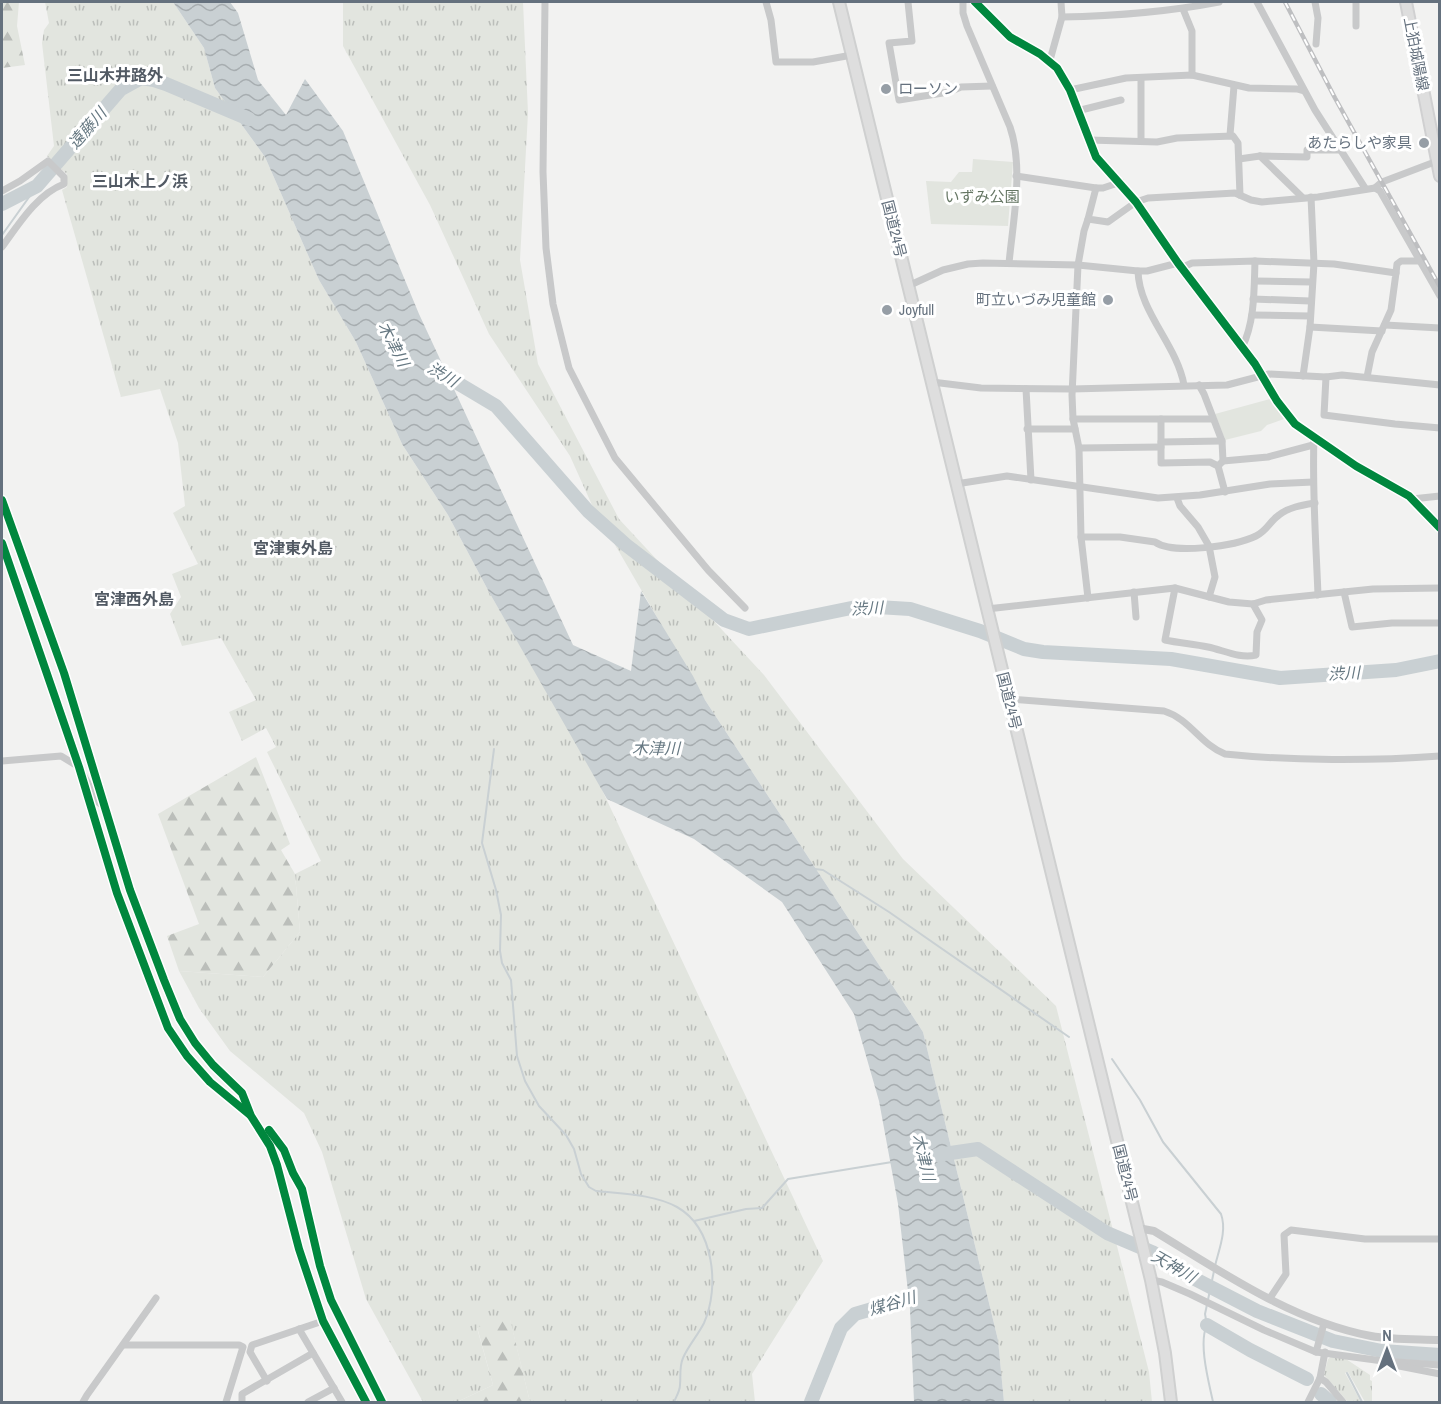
<svg xmlns="http://www.w3.org/2000/svg" width="1441" height="1404" font-family="'Archivo Narrow','Noto Sans JP',sans-serif">
  <style>
    .grass { fill: url(#grass-tufts) }
    .forest { fill: url(#forest-firs) }
    .green { fill: #e2e5df }
    .water { fill: url(#water-waves) }
    .lines { fill: none; stroke-linecap: round; stroke-linejoin: round }
    .stream { stroke: #c9d0d3; stroke-width: 2 }
    .river { stroke: #c9d0d3; stroke-width: 14 }
    .primary-casing { stroke: #d0d0d1; stroke-width: 14 }
    .trunk-casing { stroke: #cfd0d0; stroke-width: 14 }
    .minor { stroke: #c8c9ca; stroke-width: 7 }
    .tertiary { stroke: #c8c9ca; stroke-width: 8 }
    .primary { stroke: #dedede; stroke-width: 10 }
    .trunk { stroke: #dedede; stroke-width: 10 }
    .rail-casing { stroke: #bebfc1; stroke-width: 4.5 }
    .rail { stroke: #fff; stroke-width: 2; stroke-dasharray: 7; stroke-linecap: butt }
    .cycleway-casing { stroke: #fff; stroke-width: 11 }
    .cycleway { stroke: #00873e; stroke-width: 8 }
    .poi-dot { fill: #969ea6; stroke: #fff; stroke-width: 2 }
    .labels { text-anchor: middle; stroke-width: 6; stroke-linejoin: round; paint-order: stroke }
    .street-label { font-size: 15px; fill: #65717e; stroke: #fff }
    .poi-label { font-size: 15px; fill: #65717e; stroke: #fff; text-anchor: start }
    .park-label { font-size: 15px; fill: #657663; stroke: #fff }
    .neighbourhood-label { font-size: 16px; font-weight: bold; fill: #525a64; stroke: #fff }
    .water-label { font-size: 16px; font-style: italic; fill: #667882; stroke: #fff }
  </style>
  <defs>
    <pattern id="grass-tufts" width="24" height="20" patternUnits="userSpaceOnUse" patternTransform="scale(1.5)"><rect width="24" height="20" fill="#e2e5df"/><path d="M3 7l-1-3M5 7V3M7 7l1-3M15 17l-1-3M17 17v-4M19 17l1-3" fill="none" stroke="#bbbeba"/></pattern>
    <pattern id="forest-firs" width="22" height="20" patternUnits="userSpaceOnUse" patternTransform="scale(1.5)"><rect width="22" height="20" fill="#e2e5df"/><path d="M5 1l3.5 6h-7zM16 11l3.5 6h-7z" fill="#bbbeba"/></pattern>
    <pattern id="water-waves" width="16" height="10" patternUnits="userSpaceOnUse" patternTransform="scale(1.5)"><rect width="16" height="10" fill="#c9d0d3"/><path d="M0 5q4-4 8 0t8 0" fill="none" stroke="#a7adb0"/></pattern>
  </defs>
  <rect width="100%" height="100%" fill="#f2f2f1"/>
  <g class="grass">
    <polygon points="45,2 173,2 204,48 215,88 265,157 319,280 356,342 402,444 448,515 489,592 596,777 823,1261 752,1374 755,1402 530,1402 510,1320 477,1328 493,1385 457,1402 423,1402 366,1299 322,1152 304,1113 230,1051 199,1008 179,971 263,977 300,932 295,874 321,861 267,752 276,747 266,728 242,741 229,712 256,700 221,638 182,646 170,614 181,597 172,574 198,564 173,513 185,506 178,443 160,389 121,397 62,190 67,187 67,174 47,156 54,146 42,43 44,30 49,23"/>
    <polygon points="343,2 523,2 528,113 520,260 538,364 619,519 764,675 903,859 1056,1006 1149,1372 1152,1402 1004,1402 998,1340 923,1032 705,700 592,505 570,456 489,334 430,205 343,46"/>
    <polygon points="1332,1356 1346,1359 1370,1375 1370,1380 1372,1381 1372,1402 1365,1402 1348,1372 1345,1373 1361,1402 1348,1402 1324,1375 1328,1359"/>
  </g>
  <g class="forest">
    <polygon points="2,2 19,2 17,26 25,65 2,68"/>
    <polygon points="256,757 290,844 281,850 295,874 300,932 263,977 179,971 167,936 199,924 158,814"/>
    <polygon points="510,1319 530,1402 457,1402 493,1385 477,1327"/>
  </g>
  <g class="green">
    <polygon points="973,159 1013,162 1008,226 931,224 926,181 951,182 959,172 972,172"/>
    <polygon points="1270,399 1284,419 1267,425 1261,431 1225,440 1215,414"/>
  </g>
  <polygon class="water" points="173,2 230,2 238,13 258,80 286,115 305,79 343,131 419,314 573,645 631,671 641,591 693,676 705,700 923,1032 998,1340 1004,1402 914,1402 910,1309 898,1204 879,1101 854,1014 782,902 694,839 607,799 489,592 448,515 402,444 356,342 319,280 265,157 215,88 204,48"/>
  <g class="lines">
    <g class="stream">
      <polyline points="2,235 37,186"/>
      <path d="M494,749L482,843L496,890L501,915L500,951L502,963L511,980L517,1056L525,1081L539,1106L566,1135L574,1149L581,1174L589,1187L596,1191C622,1194 653,1194 677,1207C714,1228 720,1287 704,1323C698,1335 688,1346 683,1358C679,1367 681,1376 680,1385C680,1391 676,1397 674,1402"/>
      <polyline points="815,869 823,870 889,912 1069,1037"/>
      <path d="M1112,1059L1140,1100L1163,1142L1221,1214C1227,1231 1219,1249 1215,1266"/>
      <polyline points="694,1221 746,1209 762,1208 788,1179 892,1162"/>
      <polyline points="1333,1341 1335,1344"/>
      <polyline points="1347,1373 1362,1402"/>
      <path d="M1213,1402C1209,1383 1198,1343 1207,1325L1205,1314L1214,1271"/>
    </g>
    <g class="river">
      <polyline points="2,204 37,186 121,89 141,78 154,80 166,84 249,119"/>
      <polyline points="434,369 496,406 588,511 626,545 724,620 749,629 861,606 910,609 980,631 1024,649 1043,652 1171,659 1280,678 1396,670 1440,661"/>
      <polyline points="937,1155 978,1149 1107,1233 1154,1253 1164,1263 1257,1311 1333,1341 1382,1351 1440,1355"/>
      <polyline points="1207,1325 1250,1350 1307,1379"/>
      <polyline points="1321,1394 1330,1402"/>
      <polyline points="811,1402 841,1328 855,1314 927,1293"/>
    </g>
    <defs>
      <polyline id="primary" points="1406,2 1440,176"/>
      <polyline id="trunk" points="839,2 1151,1280 1165,1353 1171,1402"/>
    </defs>
    <use href="#primary" class="primary-casing"/>
    <use href="#trunk" class="trunk-casing"/>
    <g class="minor">
      <polyline points="545,2 543,172 546,248 553,304 569,368 615,458 708,570 745,608"/>
      <polyline points="766,2 771,20 776,62 813,62 852,55"/>
      <polyline points="908,2 912,41 889,43 899,100 949,92 961,87 992,86"/>
      <path d="M963,2V13L967,26L1010,127C1024,168 1013,221 1009,263"/>
      <polyline points="975,2 1010,37 1040,54 1057,68 1070,90 1096,157 1136,202 1178,263 1255,364 1277,401 1295,424 1356,466 1409,496 1440,528"/>
      <polyline points="1257,2 1315,110 1365,188"/>
      <polyline points="1315,2 1318,18 1316,44"/>
      <polyline points="1356,2 1356,26"/>
      <polyline points="1183,9 1192,31 1192,75"/>
      <path d="M1062,17C1115,16 1167,12 1219,2"/>
      <polyline points="1050,60 1062,17 1061,2"/>
      <polyline points="1141,78 1141,141"/>
      <polyline points="1070,90 1126,78 1192,75 1249,88 1297,89 1304,91"/>
      <polyline points="1077,111 1121,100"/>
      <polyline points="1230,135 1234,86"/>
      <polyline points="1089,140 1157,142 1177,138 1233,136 1238,143 1240,195"/>
      <polyline points="1260,156 1302,197"/>
      <polyline points="1239,159 1260,156 1307,157 1307,150 1342,150"/>
      <polyline points="1016,176 1096,188 1103,188 1121,182"/>
      <polyline points="1096,188 1088,219 1108,222 1136,202 1148,198 1235,193 1251,200 1262,202 1318,197 1375,188 1382,182 1440,160"/>
      <polyline points="1375,188 1380,191 1440,296"/>
      <path d="M2,191L20,181L48,161L64,177V184C37,194 18,225 2,247"/>
      <polyline points="1183,267 1192,263 1255,261 1334,264 1396,273 1391,310 1372,352 1367,377"/>
      <path d="M1138,271C1139,312 1177,345 1184,385"/>
      <polyline points="1396,273 1397,264 1401,261 1420,261"/>
      <polyline points="1255,281 1311,282"/>
      <polyline points="908,286 943,270 968,264 983,263 1078,265 1138,271 1147,271 1178,263"/>
      <polyline points="1253,299 1310,301"/>
      <polyline points="1252,315 1310,316"/>
      <polyline points="1385,325 1440,328"/>
      <polyline points="1310,327 1382,331"/>
      <path d="M1242,348C1255,321 1254,290 1255,261"/>
      <polyline points="1303,376 1310,327 1314,263 1311,197"/>
      <polyline points="1326,377 1324,415 1395,424 1440,428"/>
      <polyline points="932,382 981,388 1072,389 1227,385 1269,374 1326,377 1342,375 1440,385"/>
      <polyline points="1199,385 1204,394 1222,441 1223,461 1218,466 1225,492"/>
      <polyline points="1026,389 1031,480"/>
      <polyline points="1073,419 1161,419"/>
      <polyline points="1212,419 1161,419 1161,463 1210,462 1218,466"/>
      <polyline points="1027,429 1075,429"/>
      <path d="M1314,437C1312,489 1316,543 1318,595"/>
      <polyline points="1161,442 1222,441"/>
      <polyline points="1079,448 1161,447"/>
      <polyline points="1223,461 1268,457 1313,445"/>
      <polyline points="956,484 1007,476 1158,498 1200,495 1270,484 1313,482"/>
      <polyline points="1177,498 1180,506 1198,527 1209,546 1215,577 1209,597"/>
      <polyline points="1412,499 1440,496"/>
      <polyline points="2,500 64,673 130,890 164,980 180,1019 195,1043 213,1065 242,1093 251,1116 270,1146 277,1165 299,1249 323,1321 366,1402"/>
      <path d="M1081,537H1120L1155,542C1174,555 1235,546 1256,536C1267,531 1270,521 1279,515C1289,507 1303,505 1315,503"/>
      <path d="M1175,588L1165,640C1179,643 1194,644 1208,647C1223,650 1240,659 1256,655L1257,632L1262,620L1253,604"/>
      <polyline points="1134,592 1136,617"/>
      <polyline points="1344,592 1352,627 1392,623 1440,623"/>
      <polyline points="1088,598 1081,537 1079,448 1073,419 1072,395 1078,265 1084,231 1088,219"/>
      <polyline points="987,609 1175,588 1229,602 1253,604 1266,600 1373,589 1440,588"/>
      <path d="M1010,699L1164,711C1190,719 1200,744 1225,754C1292,761 1372,761 1440,756"/>
      <polyline points="2,761 61,756 79,767 99,803 106,808"/>
      <polyline points="1151,1280 1162,1282 1190,1294 1264,1330 1316,1352 1383,1361 1440,1365"/>
      <polyline points="1270,1298 1286,1274 1284,1235 1291,1230 1365,1239 1440,1239"/>
      <polyline points="299,1329 342,1402"/>
      <polyline points="124,1345 239,1345 243,1347 226,1402"/>
      <polyline points="1316,1352 1323,1327"/>
      <polyline points="1394,1365 1440,1374"/>
      <polyline points="1320,1378 1326,1382 1343,1402"/>
      <polyline points="267,1381 250,1352 252,1345 323,1321"/>
      <polyline points="83,1402 87,1395 156,1298"/>
      <polyline points="242,1402 242,1394 313,1353"/>
      <polyline points="308,1402 334,1388"/>
      <polyline points="1308,1402 1320,1378 1325,1352"/>
    </g>
    <path class="tertiary" d="M1138,1228L1154,1231C1222,1272 1292,1321 1371,1336C1393,1340 1417,1339 1440,1340"/>
    <use href="#primary" class="primary"/>
    <use href="#trunk" class="trunk"/>
    <defs>
      <polyline id="rail" points="1285,2 1335,98 1440,287"/>
    </defs>
    <use href="#rail" class="rail-casing"/>
    <use href="#rail" class="rail"/>
    <defs>
      <g id="cycleway">
        <polyline points="975,2 1010,37 1040,54 1057,68 1070,90 1096,157 1136,202 1178,263 1255,364 1277,401 1295,424 1356,466 1409,496 1440,528"/>
        <polyline points="2,500 64,673 130,890 164,980 180,1019 195,1043 213,1065 242,1093 251,1116 270,1146 277,1165 299,1249 323,1321 366,1402"/>
        <polyline points="2,543 79,767 117,893 168,1028 187,1056 210,1082 250,1115"/>
        <polyline points="269,1130 284,1150 293,1173 302,1189 320,1266 331,1300 382,1402"/>
      </g>
    </defs>
    <use href="#cycleway" class="cycleway-casing"/>
    <use href="#cycleway" class="cycleway"/>
  </g>
  <g class="poi-dot">
    <circle cx="886" cy="89" r="6"/>
    <circle cx="1424" cy="143" r="6"/>
    <circle cx="1108" cy="300" r="6"/>
    <circle cx="887" cy="310" r="6"/>
  </g>
  <g class="labels">
    <g class="street-label">
      <text transform="translate(1416 54) rotate(79)" y="5">上狛城陽線</text>
      <text transform="translate(894 229) rotate(76)" y="5">国道24号</text>
      <text transform="translate(1009 701) rotate(76)" y="5">国道24号</text>
      <text transform="translate(1125 1173) rotate(76)" y="5">国道24号</text>
    </g>
    <g class="poi-label">
      <text x="898" y="94">ローソン</text>
      <text x="1412" y="148" text-anchor="end">あたらしや家具</text>
      <text x="1096" y="305" text-anchor="end">町立いづみ児童館</text>
      <text x="899" y="315">Joyfull</text>
    </g>
    <g class="park-label">
      <text x="982" y="202">いずみ公園</text>
    </g>
    <g class="neighbourhood-label">
      <text x="115" y="81">三山木井路外</text>
      <text x="140" y="187">三山木上ノ浜</text>
      <text x="293" y="554">宮津東外島</text>
      <text x="134" y="605">宮津西外島</text>
    </g>
    <g class="water-label">
      <text transform="translate(87 128) rotate(-49)" y="6">遠藤川</text>
      <text transform="translate(394 344) rotate(63)" y="6">木津川</text>
      <text transform="translate(443 374) rotate(31)" y="6">渋川</text>
      <text transform="translate(867 608) rotate(-3)" y="6">渋川</text>
      <text transform="translate(1344 673) rotate(-3)" y="6">渋川</text>
      <text x="656" y="754">木津川</text>
      <text transform="translate(924 1157) rotate(76)" y="6">木津川</text>
      <text transform="translate(1174 1266) rotate(30)" y="6">天神川</text>
      <text transform="translate(892 1303) rotate(-16)" y="6">煤谷川</text>
    </g>
  </g>
  <rect width="1441" height="1404" fill="none" stroke="#65717e" stroke-width="6"/>
  <g transform="translate(1387 1350)" stroke="#ffffff" stroke-width="4.5" paint-order="stroke">
  <path d="M0-4.5L10 22L0 15L-10 22Z" fill="#65717e"/>
  <text y="-9" font-size="16" font-weight="bold" text-anchor="middle" fill="#65717e">N</text>
  </g>
</svg>
